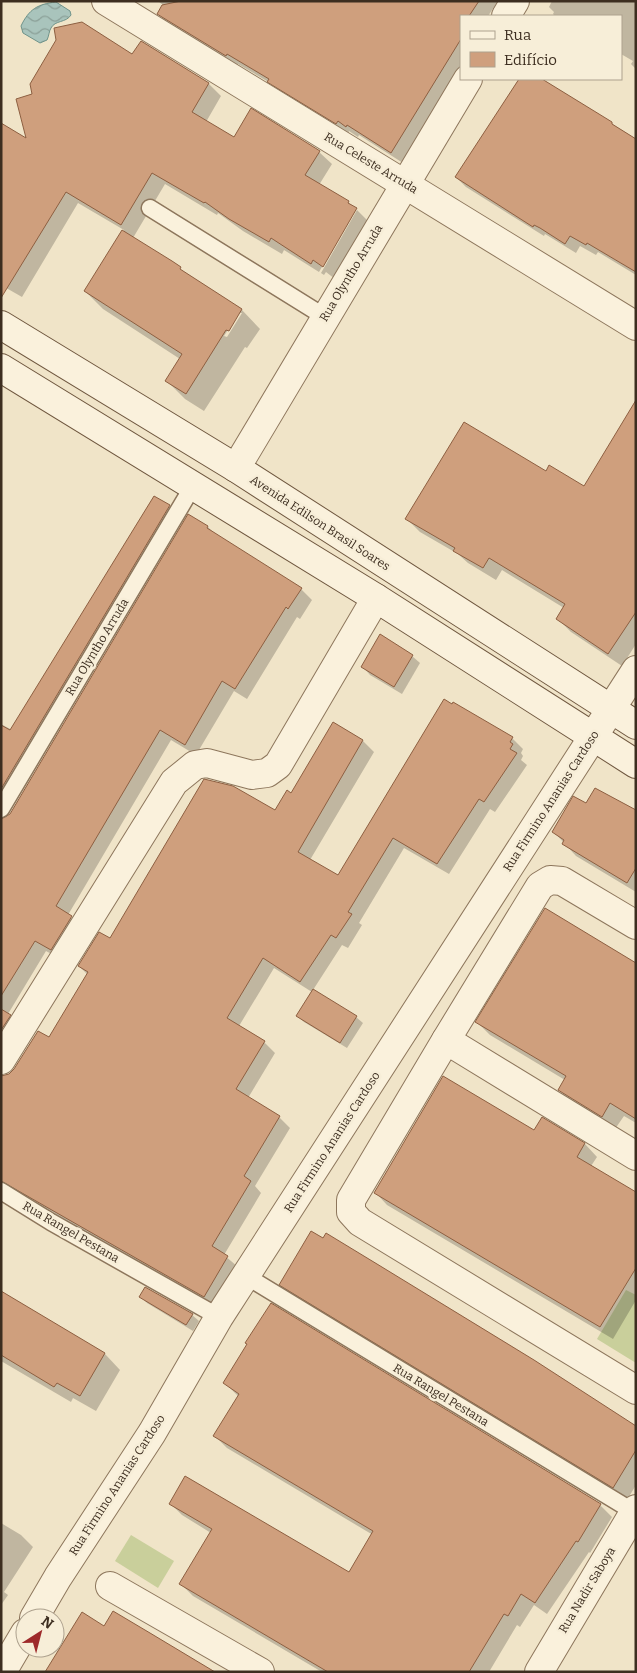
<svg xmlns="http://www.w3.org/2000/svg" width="637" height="1673" font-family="Bitter,serif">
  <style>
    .grass { fill: #c9cf9b }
    .water { fill: url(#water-waves); stroke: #6f938a }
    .shadow { fill: #0003; fill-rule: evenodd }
    .building { fill: #cf9f7d; stroke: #8d5f41 }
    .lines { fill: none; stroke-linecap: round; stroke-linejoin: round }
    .lane-casing { stroke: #8d765c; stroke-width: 19 }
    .street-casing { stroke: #8d765c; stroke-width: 30 }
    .secondary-casing { stroke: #6f573f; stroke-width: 30 }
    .lane { stroke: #faf1dc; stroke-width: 16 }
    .street { stroke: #faf1dc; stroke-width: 28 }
    .secondary { stroke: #faf1dc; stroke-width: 28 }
    .labels { text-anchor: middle; stroke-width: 5; stroke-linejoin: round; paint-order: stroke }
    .street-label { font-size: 12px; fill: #3d2e20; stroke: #f7eed8 }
  </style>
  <defs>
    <pattern id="water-waves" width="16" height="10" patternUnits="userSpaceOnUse" patternTransform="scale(1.25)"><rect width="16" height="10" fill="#a9c4bc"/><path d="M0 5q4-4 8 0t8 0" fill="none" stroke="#8ba098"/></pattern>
  </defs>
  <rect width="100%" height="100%" fill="#f0e4c8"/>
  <g class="grass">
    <polygon points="626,1290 636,1295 636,1363 597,1339"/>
    <polygon points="131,1535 174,1561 158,1588 115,1561"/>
  </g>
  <path class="water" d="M56,2L70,11L71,15C66,23 55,20 51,28C49,31 49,36 47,40L40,43L23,33L21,26C29,9 38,4 56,2Z"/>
  <g class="shadow">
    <polygon points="158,1 498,1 488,16 461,16 461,67 403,163 359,135 358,137 349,131 348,134 280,92 272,84 238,64 237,66 169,25 158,14 163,5"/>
    <polygon points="552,1 636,1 636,69 631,64 633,61 621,54 621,16 555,16 553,14 554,12 549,7"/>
    <path d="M141,42L209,84L221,96L206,122L234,138L319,152L332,164L319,185L348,202L356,209L319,272L284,250L282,254L243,231L218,213L217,215L165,184L133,238L242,310L260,329L247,348L245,347L204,411L185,399L167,381L180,359L103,309L85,291L124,230L78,203L22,297L1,285L28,141L34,95L133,56ZM239,313H242L227,337L224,336Z"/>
    <polygon points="522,79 525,79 534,84 537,79 540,79 636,139 636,275 598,252 596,255 580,246 576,253 545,234 544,236 466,187 456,177"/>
    <polygon points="357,210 369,222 335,279 326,272 324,275 321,273"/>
    <polygon points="169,506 180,517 3,815 2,820 11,815 208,527 217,536 301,589 312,600 300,619 297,617 247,699 234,691 196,755 171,740 68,915 82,928 62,960 46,951 8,1014 21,1027 1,1041 1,724 12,730"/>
    <polygon points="407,519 636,560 636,644 622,666 571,632 558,619 564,608 502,570 496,580 468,563 458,554 420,532"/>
    <polygon points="412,656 420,663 402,694 370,675 363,667"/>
    <polygon points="334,723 363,741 374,752 310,860 338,877 512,738 523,749 521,753 523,756 521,760 527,765 495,812 490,809 449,874 404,848 359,923 362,925 348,948 342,945 313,990 356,1017 363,1023 347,1048 304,1022 297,1016 312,992 274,968 239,1026 264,1042 275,1053 248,1098 279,1117 290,1128 255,1186 261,1193 224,1255 238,1267 215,1307 1,1188 1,1118 88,975 79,966 110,939 275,812 291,794"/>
    <polygon points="586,805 636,813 636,892 576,856 554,832"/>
    <polygon points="636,965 636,1123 624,1116 615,1129 572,1103 559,1090 565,1080 490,1035 477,1022"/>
    <polygon points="542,1118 585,1144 597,1157 591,1166 636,1193 636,1300 613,1339 387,1205 375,1192 534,1132"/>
    <polygon points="281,1284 636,1427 636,1485 627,1500 294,1297"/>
    <polygon points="1,1292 105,1354 120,1370 96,1411 73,1398 71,1402 1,1361"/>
    <polygon points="141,1297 192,1315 199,1321 193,1331 147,1303"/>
    <polygon points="225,1383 600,1505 612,1517 590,1553 589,1552 547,1614 534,1605 520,1627 517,1625 489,1672 322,1672 193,1596 181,1584 211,1533 182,1515 170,1503 350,1574 373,1535 227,1448 215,1436 239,1397"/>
    <polygon points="1,1523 21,1535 33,1547 4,1592 8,1595 1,1605"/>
  </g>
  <g class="building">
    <polygon points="181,1 479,1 469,16 461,16 461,39 391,153 347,125 346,127 338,121 336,124 267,82 269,79 227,54 226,56 157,14 162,5"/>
    <polygon points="82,22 132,54 141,41 209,83 192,112 234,137 251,108 320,151 305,175 349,201 348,203 357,208 323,267 313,260 311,264 271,238 269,242 229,219 205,202 204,203 152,173 121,225 66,192 1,298 1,123 26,138 16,99 32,94 30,84 56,40 54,28"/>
    <polygon points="519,79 542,79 612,122 612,124 636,139 636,272 587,243 586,245 570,236 565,244 540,228 534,225 533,227 455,177"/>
    <polygon points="122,230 172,261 181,267 180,269 242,309 229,331 226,330 186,394 165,381 182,354 84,291"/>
    <polygon points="636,400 636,612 608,654 556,619 565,604 489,558 483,568 453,551 455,548 405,519 464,422 546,471 549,465 584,486"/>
    <polygon points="154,496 170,505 1,789 1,725 10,730"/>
    <polygon points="188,514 208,526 207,528 302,588 288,609 286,607 235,689 222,681 185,745 160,730 56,906 72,916 51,950 35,941 1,996 1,819 10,814"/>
    <polygon points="380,634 413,655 394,687 361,667"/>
    <polygon points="444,699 452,704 453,702 513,737 510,742 513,744 510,749 517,753 484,802 479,799 437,864 393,838 348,912 352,914 336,938 331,935 300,982 263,958 227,1018 265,1041 236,1089 280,1116 244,1176 251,1181 212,1246 228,1256 204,1297 1,1181 1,1076 9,1074 14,1069 38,1031 49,1037 88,972 78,966 99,932 110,938 204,779 233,786 275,810 287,790 291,793 333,722 363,740 298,852 338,875"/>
    <polygon points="595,788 636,810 636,868 627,883 562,844 564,840 552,832 573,796 586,803"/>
    <polygon points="545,908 636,963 636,1119 610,1103 602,1117 558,1090 566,1076 475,1022"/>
    <polygon points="313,989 357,1016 340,1043 296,1016"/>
    <polygon points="1,1009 11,1015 1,1030"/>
    <polygon points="443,1076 534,1130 542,1117 585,1143 577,1157 636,1192 636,1268 600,1327 374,1193"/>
    <polygon points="311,1231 323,1238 326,1233 377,1264 534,1360 636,1426 636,1450 613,1488 279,1285"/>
    <polygon points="145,1287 193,1314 186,1325 139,1297"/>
    <polygon points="1,1291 105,1353 80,1396 57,1383 54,1387 1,1355"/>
    <polygon points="271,1303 601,1504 578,1542 576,1541 535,1603 521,1594 508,1616 504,1614 469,1672 328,1672 179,1584 212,1529 169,1504 185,1476 349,1572 373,1531 213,1436 239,1394 223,1383 247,1344 245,1343"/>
    <polygon points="113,1611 150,1633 215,1672 45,1672 82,1612 104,1626"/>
  </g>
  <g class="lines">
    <defs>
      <g id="lane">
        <polyline points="150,208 325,317"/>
        <polyline points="1,809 193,486"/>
        <polyline points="1,1191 51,1222 219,1317"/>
        <polyline points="246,1276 634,1512"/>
      </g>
      <g id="street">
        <polyline points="106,1 636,326"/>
        <polyline points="506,16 515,1"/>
        <polyline points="236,468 468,79"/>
        <polyline points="636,925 562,881 550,880 540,886 446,1040 351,1200 351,1212 360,1222 636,1390"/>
        <polyline points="446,1040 636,1156"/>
        <polyline points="1,1060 174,782 195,765 207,763 252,775 267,773 278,765 376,598"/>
        <polyline points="110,1586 260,1672"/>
        <polyline points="34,1618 58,1577 152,1433 219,1317 636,670"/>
        <polyline points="2,1672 25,1633"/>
        <polyline points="539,1672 636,1509"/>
      </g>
      <g id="secondary">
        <polyline points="1,325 236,468 636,725"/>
        <polyline points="1,368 376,598 636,764"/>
      </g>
    </defs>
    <use href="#lane" class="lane-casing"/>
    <use href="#street" class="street-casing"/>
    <use href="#secondary" class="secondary-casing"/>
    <use href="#lane" class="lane"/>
    <use href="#street" class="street"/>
    <use href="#secondary" class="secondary"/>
  </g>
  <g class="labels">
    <g class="street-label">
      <text transform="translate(371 163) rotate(31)" y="4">Rua Celeste Arruda</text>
      <text transform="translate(351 273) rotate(-59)" y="4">Rua Olyntho Arruda</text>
      <text transform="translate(320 523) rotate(33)" y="4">Avenida Edilson Brasil Soares</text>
      <text transform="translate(97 647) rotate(-59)" y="4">Rua Olyntho Arruda</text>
      <text transform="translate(551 801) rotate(-57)" y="4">Rua Firmino Ananias Cardoso</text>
      <text transform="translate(332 1142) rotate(-57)" y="4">Rua Firmino Ananias Cardoso</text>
      <text transform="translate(71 1232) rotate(30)" y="4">Rua Rangel Pestana</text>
      <text transform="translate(441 1395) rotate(31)" y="4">Rua Rangel Pestana</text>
      <text transform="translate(117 1485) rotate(-57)" y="4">Rua Firmino Ananias Cardoso</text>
      <text transform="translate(587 1590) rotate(-59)" y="4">Rua Nadir Saboya</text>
    </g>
  </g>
  <rect width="637" height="1673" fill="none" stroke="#3d2e20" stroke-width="5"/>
  <rect x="460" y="15" width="162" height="65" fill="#f7eed8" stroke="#ada18e"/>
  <rect x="470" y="31" width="25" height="8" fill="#faf1dc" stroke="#ada18e"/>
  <text x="504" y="40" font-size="15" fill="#3d2e20">Rua</text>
  <rect x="470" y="52" width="25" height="15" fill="#cf9f7d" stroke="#ada18e"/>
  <text x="504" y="65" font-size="15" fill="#3d2e20">Edifício</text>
  <g transform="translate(40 1633) rotate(36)"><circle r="24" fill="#f7eed8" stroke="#ada18e"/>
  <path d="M0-4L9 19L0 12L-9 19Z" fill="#9e2a2b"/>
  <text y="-8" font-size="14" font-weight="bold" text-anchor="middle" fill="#3d2e20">N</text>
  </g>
</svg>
